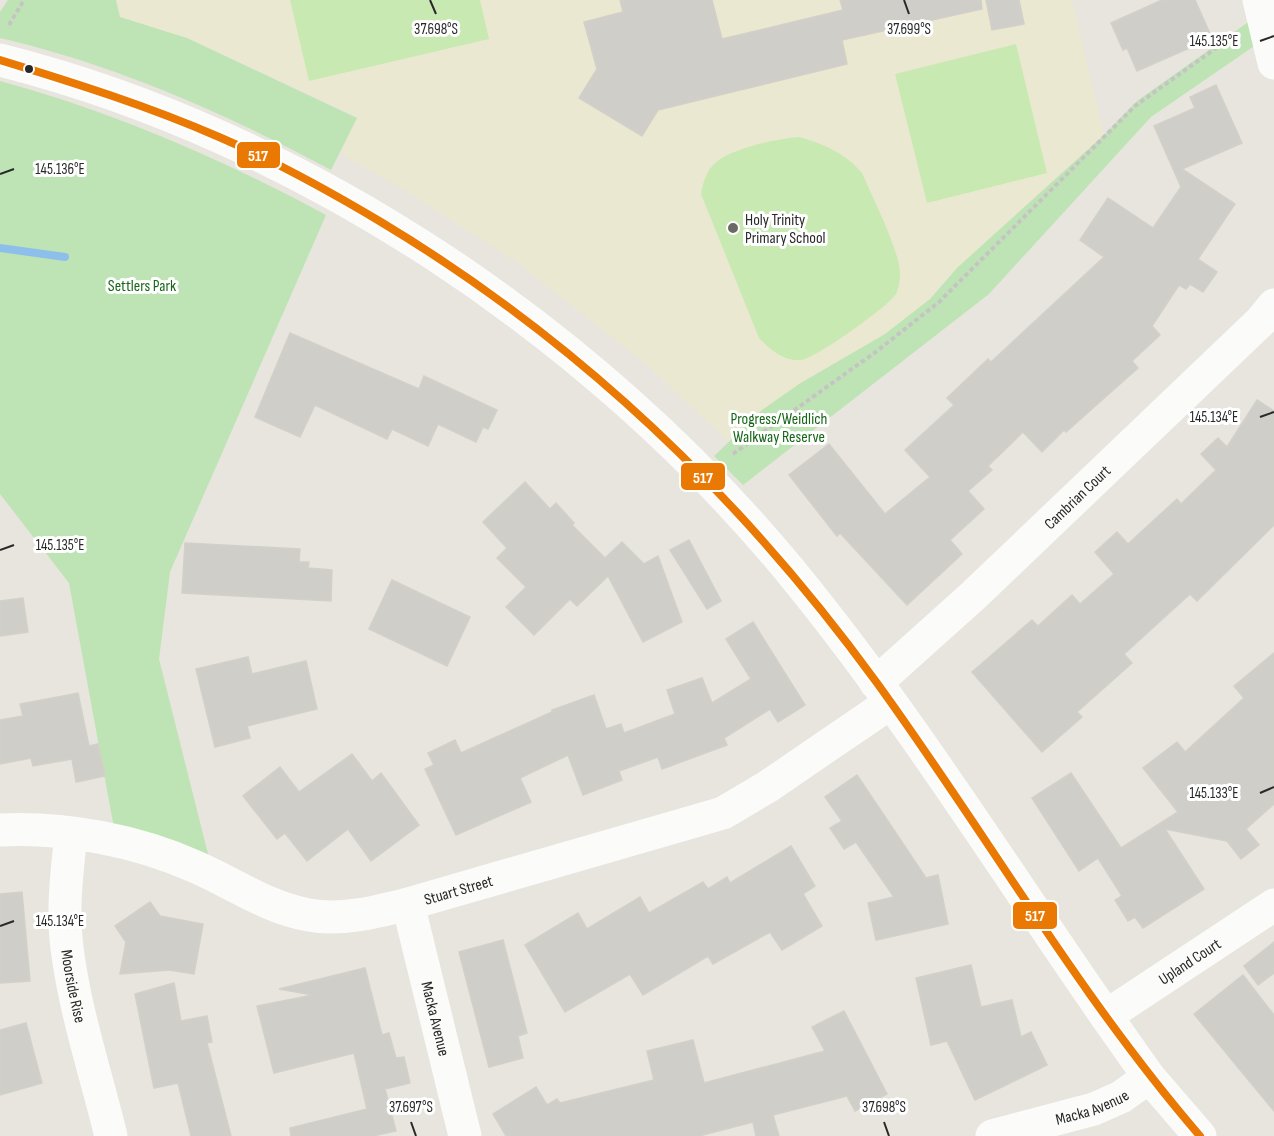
<svg xmlns="http://www.w3.org/2000/svg" width="1274" height="1136" font-family="'Sofia Sans Condensed',sans-serif">
  <style>
    .education { fill: #ebe8d1 }
    .green { fill: #bee4b5 }
    .pitch { fill: #c9e9b2 }
    .lines { fill: none; stroke-linecap: round; stroke-linejoin: round }
    .stream { stroke: #8ebfeb; stroke-width: 8 }
    .building { fill: #d0cec8; stroke: #d2d0c9; stroke-width: 1.5 }
    .path { stroke: #c5c4c3; stroke-width: 4; stroke-dasharray: 4.5 3; stroke-linecap: butt }
    .minor { stroke: #fbfbfa; stroke-width: 33 }
    .bus-1-casing { stroke: #fff; stroke-width: 12 }
    .bus-1 { stroke: #ea7904; stroke-width: 8 }
    .ticks { fill: none; stroke: #282828; stroke-width: 2 }
    .bus-dot { fill: #282828; stroke: #fff; stroke-width: 2 }
    .poi-dot { fill: #6b6a67; stroke: #fff; stroke-width: 2 }
    .labels { text-anchor: middle; stroke-width: 6; stroke-linejoin: round; paint-order: stroke }
    .poi-label { font-size: 16px; fill: #282828; stroke: #fff; text-anchor: start }
    .park-label { font-size: 16px; fill: #176618; stroke: #fff }
    .street-label { font-size: 16px; fill: #282828; stroke: #fff }
    .ticks-label { font-size: 15px; text-anchor: middle; fill: #282828; stroke: #fff; stroke-width: 6; stroke-linejoin: round; paint-order: stroke }
    .line-badge { stroke: #fff; stroke-width: 2 }
    .badge-label { font-size: 16px; text-anchor: middle; font-weight: bold; fill: #fff }
  </style>
  <rect width="100%" height="100%" fill="#e7e5dd"/>
  <polygon class="education" points="116,0 1072,0 1104,135 958,267 930,299 885,334 762,410 729,442 647,365 518,263 406,191 340,153 357,117 187,38 119,17"/>
  <g class="green">
    <path d="M8,0H116L120,17L187,38L357,118L331,170C227,114 116,65 0,38V12Z"/>
    <polygon points="1254,18 1260,42 1151,117 989,294 743,485 714,456 762,410 799,384 885,334 930,299 958,267 1104,135 1137,101"/>
    <path d="M0,81C114,112 222,159 326,215L170,572L159,659L209,858L114,828L69,583L0,494Z"/>
  </g>
  <g class="pitch">
    <polygon points="290,0 480,0 489,39 309,81"/>
    <polygon points="1016,44 1047,173 927,203 895,74"/>
    <path d="M799,137C824,144 845,153 862,173C871,194 902,255 900,276C900,281 898,290 896,294C888,307 817,357 802,360C784,362 771,350 759,338L701,194C703,183 706,172 714,164C731,148 776,139 799,137Z"/>
  </g>
  <g class="lines">
    <polyline class="stream" points="0,248 65,257"/>
  </g>
  <g class="building">
    <polygon points="620,0 712,0 722,39 843,10 840,0 981,0 982,9 842,40 847,64 658,110 642,136 579,98 597,69 584,22 623,12"/>
    <polygon points="986,0 1019,0 1024,24 992,30"/>
    <polygon points="1162,0 1195,0 1212,38 1137,71 1127,48 1123,50 1111,23"/>
    <polygon points="1216,85 1242,143 1182,169 1235,204 1198,259 1217,272 1203,292 1190,284 1186,289 1179,285 1152,326 1160,335 1132,361 1138,368 1066,432 1064,430 1042,452 1023,432 988,466 992,470 968,491 984,509 950,540 962,554 907,605 840,533 837,536 789,475 829,444 885,514 930,477 905,450 954,405 947,398 988,359 991,362 1104,257 1080,240 1108,198 1153,228 1181,187 1154,126 1195,108 1190,97"/>
    <polygon points="290,333 419,389 424,376 497,410 488,429 483,427 476,442 438,424 428,446 392,429 387,439 315,405 300,437 255,417"/>
    <polygon points="1257,400 1274,411 1274,525 1197,601 1190,594 1124,654 1132,663 1077,712 1082,717 1042,752 972,672 1032,620 1038,626 1072,595 1080,604 1114,574 1095,552 1117,532 1128,544 1177,499 1181,504 1216,470 1201,454 1218,438 1227,447"/>
    <polygon points="525,482 550,509 556,503 574,523 572,525 605,558 622,542 644,564 658,556 682,622 643,642 608,576 577,606 570,599 534,635 506,607 526,587 497,558 507,548 483,522"/>
    <polygon points="689,540 721,601 707,609 670,550"/>
    <polygon points="185,543 300,549 299,562 309,562 308,568 332,570 331,601 182,593"/>
    <polygon points="392,580 470,617 447,666 369,629"/>
    <polygon points="23,598 28,632 0,636 0,601"/>
    <polygon points="753,622 805,705 778,722 770,709 724,738 727,745 662,769 658,757 619,771 622,780 583,795 568,755 520,778 531,802 456,835 425,769 434,765 428,753 455,740 461,753 552,712 552,710 594,695 606,729 621,724 624,733 675,714 667,690 702,678 712,703 751,679 726,639"/>
    <polygon points="1274,653 1274,804 1246,829 1259,845 1241,859 1227,841 1165,829 1204,889 1143,928 1135,917 1128,921 1115,900 1122,896 1098,858 1079,871 1032,798 1071,773 1121,848 1178,812 1143,768 1177,742 1185,752 1244,698 1234,686"/>
    <polygon points="248,657 252,674 306,661 317,709 247,726 250,738 215,747 196,669"/>
    <polygon points="78,693 89,746 98,744 105,776 76,782 72,759 33,766 31,758 0,764 0,720 23,716 20,704"/>
    <polygon points="352,754 372,781 381,773 419,825 371,861 348,829 307,861 285,833 277,839 243,796 280,767 299,792"/>
    <polygon points="857,775 926,878 938,875 948,924 876,940 868,903 894,897 856,842 844,849 830,828 842,821 825,797"/>
    <polygon points="791,846 815,886 803,894 822,926 782,950 770,932 713,964 708,956 643,995 630,974 565,1012 525,945 578,913 587,929 640,897 649,913 703,882 708,889 727,877 730,883"/>
    <polygon points="22,892 30,981 0,983 0,894"/>
    <polygon points="150,902 160,916 203,924 194,974 169,970 120,974 126,942 115,926"/>
    <polygon points="503,940 527,1033 518,1036 523,1058 489,1067 459,952"/>
    <polygon points="1274,942 1274,973 1258,985 1244,966"/>
    <polygon points="971,965 981,1007 1012,1000 1021,1037 1031,1032 1047,1065 975,1100 947,1041 931,1045 916,978"/>
    <polygon points="365,968 382,1035 389,1033 396,1058 404,1057 410,1083 385,1089 396,1131 373,1136 291,1136 290,1128 367,1109 354,1053 274,1073 257,1006 313,995 279,989"/>
    <polygon points="1243,975 1274,1015 1274,1111 1194,1014"/>
    <polygon points="174,983 181,1021 207,1016 212,1042 207,1043 231,1136 191,1136 178,1083 154,1088 135,994"/>
    <polygon points="844,1011 887,1094 855,1111 847,1096 773,1115 779,1136 756,1136 753,1122 699,1136 506,1136 493,1114 536,1087 547,1105 557,1099 560,1103 654,1080 647,1051 693,1040 704,1083 825,1051 812,1027"/>
    <polygon points="26,1023 42,1083 0,1095 0,1030"/>
  </g>
  <g class="lines">
    <g class="path">
      <polyline points="9,25 24,0"/>
      <polyline points="733,454 877,351 939,302 1135,106 1237,33"/>
    </g>
    <g class="minor">
      <polyline points="1259,0 1274,63"/>
      <path d="M0,60C302,136 595,333 792,573C906,712 1003,868 1106,1016L1149,1077L1200,1136"/>
      <path id="s1" d="M876,683L974,595L1261,321L1274,305"/>
      <path id="s2" d="M0,830C65,827 136,840 196,867C233,883 268,908 309,915C341,921 376,912 408,904L723,813L767,787L890,703"/>
      <path id="s3" d="M71,834C67,872 62,910 67,948C75,1012 96,1074 111,1136"/>
      <path id="s4" d="M408,904L465,1136"/>
      <path id="s5" d="M1106,1016L1274,905"/>
      <path id="s6" d="M992,1136L1094,1109L1121,1097L1149,1077"/>
    </g>
    <defs>
      <path id="bus-1" d="M0,60C75,83 148,106 219,137C275,161 329,191 381,222C579,341 741,496 877,683C986,833 1079,996 1200,1136"/>
    </defs>
    <use href="#bus-1" class="bus-1-casing"/>
    <use href="#bus-1" class="bus-1"/>
  </g>
  <path class="ticks" d="M430,0L436,14M904,0L909,14M1260,41L1274,36M0,174L14,169M1260,417L1274,412M0,550L14,545M1260,793L1274,787M0,926L14,921M411,1122L416,1136M884,1122L889,1136"/>
  <circle class="bus-dot" cx="29" cy="69" r="5"/>
  <circle class="poi-dot" cx="733" cy="228" r="6"/>
  <g class="labels">
    <g class="poi-label">
      <text x="745" y="225">Holy Trinity<tspan x="745" dy="18">Primary School</tspan></text>
    </g>
    <g class="park-label">
      <text x="142" y="291">Settlers Park</text>
      <text x="779" y="424">Progress/Weidlich<tspan x="779" dy="18">Walkway Reserve</tspan></text>
    </g>
    <g class="street-label">
      <text dy="6" stroke="none"><textPath href="#s1" startOffset="274">Cambrian Court</textPath></text>
      <text dy="6" stroke="none"><textPath href="#s2" startOffset="477">Stuart Street</textPath></text>
      <text dy="6" stroke="none"><textPath href="#s5" startOffset="100">Upland Court</textPath></text>
      <text dy="6" stroke="none"><textPath href="#s3" startOffset="153">Moorside Rise</textPath></text>
      <text dy="6" stroke="none"><textPath href="#s4" startOffset="118">Macka Avenue</textPath></text>
      <text dy="6" stroke="none"><textPath href="#s6" startOffset="104">Macka Avenue</textPath></text>
    </g>
  </g>
  <g class="ticks-label">
    <text x="436" y="34">37.698°S</text>
    <text x="909" y="34">37.699°S</text>
    <text x="1214" y="46">145.135°E</text>
    <text x="60" y="174">145.136°E</text>
    <text x="1214" y="422">145.134°E</text>
    <text x="60" y="550">145.135°E</text>
    <text x="1214" y="798">145.133°E</text>
    <text x="60" y="926">145.134°E</text>
    <text x="411" y="1112">37.697°S</text>
    <text x="884" y="1112">37.698°S</text>
  </g>
  <g class="line-badge">
    <rect x="236" y="141" width="45" height="28" rx="6" fill="#ea7904"/>
    <rect x="680" y="462" width="46" height="29" rx="6" fill="#ea7904"/>
    <rect x="1012" y="901" width="46" height="29" rx="6" fill="#ea7904"/>
  </g>
  <g class="badge-label">
    <text x="258" y="161">517</text>
    <text x="703" y="483">517</text>
    <text x="1035" y="921">517</text>
  </g>
</svg>
